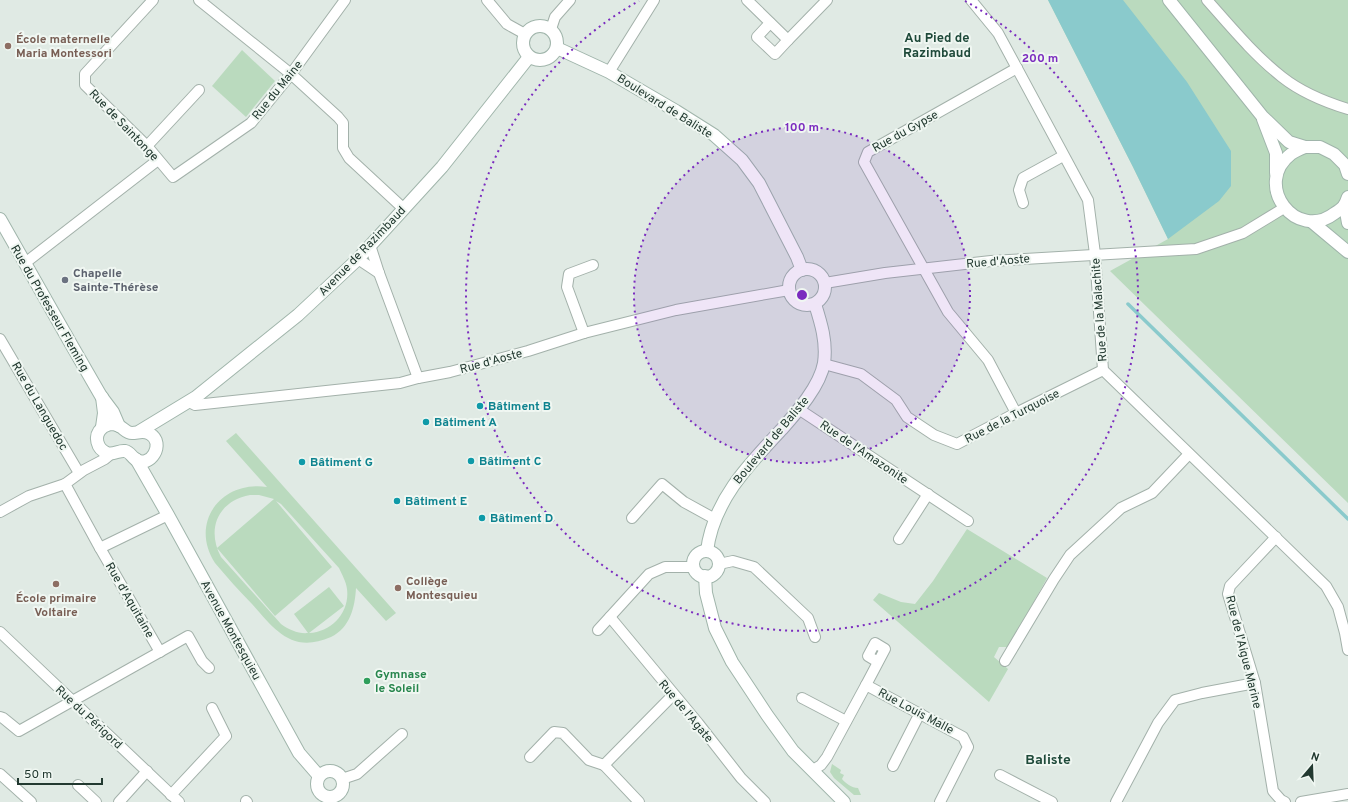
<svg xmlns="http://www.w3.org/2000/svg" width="1348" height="802" font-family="Overpass,sans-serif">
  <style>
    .green { fill: #badabe; fill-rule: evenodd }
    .water { fill: #8acacc }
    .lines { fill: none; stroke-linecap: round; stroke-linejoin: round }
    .stream { stroke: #8acacc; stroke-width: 3.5 }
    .street-casing { stroke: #a3b1aa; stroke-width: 12 }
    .secondary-casing { stroke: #a0b5ab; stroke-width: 14 }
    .street { stroke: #fff; stroke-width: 10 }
    .secondary { stroke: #fff; stroke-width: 12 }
    .ring { fill: none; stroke: #7b2cbf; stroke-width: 2; stroke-dasharray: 2 4 }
    .education-dot { fill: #8d6e63; stroke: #f0f7f2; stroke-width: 1.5 }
    .worship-dot { fill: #6b7280; stroke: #f0f7f2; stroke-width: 1.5 }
    .culture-dot { fill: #0f9aa8; stroke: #f0f7f2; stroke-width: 1.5 }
    .leisure-dot { fill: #2e9e5b; stroke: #f0f7f2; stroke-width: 1.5 }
    .labels { text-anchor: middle; stroke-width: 4; stroke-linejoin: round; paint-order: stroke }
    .education-label { font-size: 12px; font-weight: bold; fill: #785e54; stroke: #f0f7f2; text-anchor: start }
    .street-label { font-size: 12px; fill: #223930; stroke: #f0f7f2 }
    .worship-label { font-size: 12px; font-weight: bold; fill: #5b616d; stroke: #f0f7f2; text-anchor: start }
    .culture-label { font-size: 12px; font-weight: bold; fill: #0d838f; stroke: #f0f7f2; text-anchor: start }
    .leisure-label { font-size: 12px; font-weight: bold; fill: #27864d; stroke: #f0f7f2; text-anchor: start }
    .neighbourhood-label { font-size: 13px; font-weight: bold; fill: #1f4a3a; stroke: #f0f7f2 }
    .quarter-label { font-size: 14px; font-weight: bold; fill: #1f4a3a; stroke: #f0f7f2 }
    .centre { fill: #7b2cbf; stroke: #f0f7f2; stroke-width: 2 }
    .ring-label { font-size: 12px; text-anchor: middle; font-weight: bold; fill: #7b2cbf; stroke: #f0f7f2; stroke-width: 4; stroke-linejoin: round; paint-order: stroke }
  </style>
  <rect width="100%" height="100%" fill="#e0eae4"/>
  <g class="green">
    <polygon points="1048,0 1348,0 1348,503 1110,271 1168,239 1133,167"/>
    <polygon points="242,50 275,81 246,117 212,86"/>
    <path d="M236,433L396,613L386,621L356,588C355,607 350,628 331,637C292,654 275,630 252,604C239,591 227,577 215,563C189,523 221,480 267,487L226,441ZM250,495H259L274,499L217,548L275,616L332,567L276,501L281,504L339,568C342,575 346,581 347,589C350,612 332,632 309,633L344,606L329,587L294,614L308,633C299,634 289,630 281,624L221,557C206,529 218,501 250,495Z"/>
    <polygon points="967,529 1047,578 1009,647 999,647 994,657 1008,669 989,702 873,600 879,593 901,602 915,604 933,581"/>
    <path d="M832,764L841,770L840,773L844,775L842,779C845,783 852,788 858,788L861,795H854L834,778L830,772Z"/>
  </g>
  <polygon class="water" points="1048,0 1123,0 1187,82 1231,151 1231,186 1219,201 1168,239 1133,167"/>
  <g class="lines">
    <polyline class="stream" points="1128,304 1348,519"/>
    <defs>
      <g id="street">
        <polyline points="153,0 85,74 85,85 147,146 173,177 251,123 291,74 345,0"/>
        <polyline points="199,0 291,74 338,117 343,123 343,148 349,158 404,209"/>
        <polyline points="487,0 507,24 525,34"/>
        <polyline points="747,0 788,40 827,0"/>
        <polyline points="971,0 998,33 1088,200 1095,254 1103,370 1326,586 1338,607 1345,633 1348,650"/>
        <path d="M1207,0C1231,27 1254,55 1282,77C1301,92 1325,102 1348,109"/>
        <polyline points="770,23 757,37 775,54 788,40"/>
        <polyline points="551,29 555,17 570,0"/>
        <polyline points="609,72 654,0"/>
        <polyline points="147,146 199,90"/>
        <polyline points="1023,203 1019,190 1023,178 1063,156"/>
        <polyline points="370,245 379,273 418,378"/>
        <polyline points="358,259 379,273"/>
        <polyline points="25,263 158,160"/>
        <polyline points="825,283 885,273 991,261 1196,249 1243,233 1284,208"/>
        <polyline points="584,333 567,287 569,274 593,265"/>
        <polyline points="0,339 79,473"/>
        <polyline points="824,364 861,374 896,400 907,417 934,435 957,444 1016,413 1103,370"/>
        <polyline points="189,402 195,405 400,383 418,378 450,372 528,351 584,333 676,310 789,290"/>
        <polyline points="800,410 968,521"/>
        <polyline points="1016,413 988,360 948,312 864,162 868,152 1017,68"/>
        <polyline points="65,484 100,548 160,652"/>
        <polyline points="0,512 29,496 65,484 84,470 105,459 111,454"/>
        <polyline points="632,518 662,484 684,502 715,519"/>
        <polyline points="1276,537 1230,586 1228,594 1255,683 1273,791 1281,800 1285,802"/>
        <polyline points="899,539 928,494"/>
        <polyline points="100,548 168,515"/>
        <polyline points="719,564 733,561 754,567 808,618 815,637"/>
        <polyline points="610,617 698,723 741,778 765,802"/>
        <polyline points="598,630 649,574 665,567 694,567"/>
        <polyline points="0,632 179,802"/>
        <polyline points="1005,661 1054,579 1070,555 1121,508 1152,493 1189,454"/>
        <polyline points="866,685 885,649 875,643 868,656 878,662"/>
        <polyline points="802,698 846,721"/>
        <polyline points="0,717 3,718 19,731 188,636 202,661 209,668"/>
        <polyline points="530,757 554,732 563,733 589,760 604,765 673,695"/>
        <polyline points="604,765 639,802"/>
        <polyline points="893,766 920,713"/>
        <polyline points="813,770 821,765 827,757 866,685 963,737 968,747 940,802"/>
        <polyline points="0,774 31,802"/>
        <polyline points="1000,775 1052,802"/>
        <polyline points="342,779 357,774 402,734"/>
        <polyline points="78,785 96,802"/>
        <polyline points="171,795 226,736 212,708"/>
        <polyline points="246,801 247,802"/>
        <polyline points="119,802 147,771"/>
        <polyline points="1116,802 1158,723 1175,700 1202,693 1255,683"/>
        <polyline points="1301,802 1348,794"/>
      </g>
      <g id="secondary">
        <polyline points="1169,0 1262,116 1289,142 1305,147 1320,147 1334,154 1345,165 1348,174"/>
        <circle cx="540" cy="43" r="17"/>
        <polyline points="557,48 609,72 676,111 714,135 742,160 759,183 797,257 802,270"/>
        <polyline points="1263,119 1276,153 1276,173"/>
        <path d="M1305,147C1300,149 1295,151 1291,154C1252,184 1296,243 1335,213C1343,208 1345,206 1348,197"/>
        <polyline points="1345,206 1348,223"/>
        <polyline points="0,219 71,344 101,396 113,412 119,426"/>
        <polyline points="1312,222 1348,252"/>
        <circle cx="807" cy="287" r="18"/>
        <polyline points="102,397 104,413 102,427"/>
        <path d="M110,424C112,424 117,425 119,426C124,428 126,433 132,433C138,433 144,430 150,434C166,443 150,470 135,459C131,456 130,452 125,451C119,450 114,455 107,453C97,449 93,436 102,428C104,426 107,425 110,424Z"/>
        <polyline points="140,431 196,397 298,315 358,259 442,167 529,57"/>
        <polyline points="136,459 168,515 299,753 319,776"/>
        <path d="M707,551C713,501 749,464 782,429C797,412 820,386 824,363C827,342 821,323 815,304"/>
        <circle cx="706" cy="564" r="13"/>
        <polyline points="705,576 706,593 715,628 732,662 767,715 793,751 844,802"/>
        <circle cx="330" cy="784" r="13"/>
      </g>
    </defs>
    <use href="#street" class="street-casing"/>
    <use href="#secondary" class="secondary-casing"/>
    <use href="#street" class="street"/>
    <use href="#secondary" class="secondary"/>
  </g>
  <circle cx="802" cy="295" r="168" fill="#7b2cbf" fill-opacity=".12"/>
  <g class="ring">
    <circle cx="802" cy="295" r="168"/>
    <path d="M965 1A336 336 0 1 1 639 1"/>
  </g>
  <g class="education-dot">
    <circle cx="8" cy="46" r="4"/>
    <circle cx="56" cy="584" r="4"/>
    <circle cx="398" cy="588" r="4"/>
  </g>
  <circle class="worship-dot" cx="65" cy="280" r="4"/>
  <g class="culture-dot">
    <circle cx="480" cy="406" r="4"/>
    <circle cx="426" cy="422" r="4"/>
    <circle cx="471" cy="461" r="4"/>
    <circle cx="302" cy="462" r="4"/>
    <circle cx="397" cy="501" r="4"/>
    <circle cx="482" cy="518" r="4"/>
  </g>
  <circle class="leisure-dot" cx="367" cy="681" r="4"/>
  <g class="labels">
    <g class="education-label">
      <text x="16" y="43">École maternelle<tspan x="16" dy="14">Maria Montessori</tspan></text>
      <text x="406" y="585">Collège<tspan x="406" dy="14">Montesquieu</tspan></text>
      <text x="56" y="602" text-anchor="middle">École primaire<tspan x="56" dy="14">Voltaire</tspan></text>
    </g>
    <g class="street-label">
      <text transform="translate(277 90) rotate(-51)" y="4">Rue du Maine</text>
      <text transform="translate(665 106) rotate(32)" y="4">Boulevard de Baliste</text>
      <text transform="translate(124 125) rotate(46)" y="4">Rue de Saintonge</text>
      <text transform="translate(905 131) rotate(-29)" y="4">Rue du Gypse</text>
      <text transform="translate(362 251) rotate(-46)" y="4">Avenue de Razimbaud</text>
      <text transform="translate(998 261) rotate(-5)" y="4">Rue d'Aoste</text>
      <text transform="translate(50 308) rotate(60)" y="4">Rue du Professeur Fleming</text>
      <text transform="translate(1099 310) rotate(-94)" y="4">Rue de la Malachite</text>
      <text transform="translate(491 361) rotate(-15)" y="4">Rue d'Aoste</text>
      <text transform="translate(40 406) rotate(60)" y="4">Rue du Languedoc</text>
      <text transform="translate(1012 416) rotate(-27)" y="4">Rue de la Turquoise</text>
      <text transform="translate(771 440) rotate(-50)" y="4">Boulevard de Baliste</text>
      <text transform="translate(864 452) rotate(34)" y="4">Rue de l'Amazonite</text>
      <text transform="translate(130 600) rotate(60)" y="4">Rue d'Aquitaine</text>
      <text transform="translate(231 630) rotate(61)" y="4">Avenue Montesquieu</text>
      <text transform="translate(1244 652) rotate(76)" y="4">Rue de l'Aigue Marine</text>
      <text transform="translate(686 711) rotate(50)" y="4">Rue de l'Agate</text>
      <text transform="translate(916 711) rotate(28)" y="4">Rue Louis Malle</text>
      <text transform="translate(89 717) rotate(43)" y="4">Rue du Périgord</text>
    </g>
    <g class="worship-label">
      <text x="73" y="277">Chapelle<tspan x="73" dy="14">Sainte-Thérèse</tspan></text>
    </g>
    <g class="culture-label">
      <text x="488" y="410">Bâtiment B</text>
      <text x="434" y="426">Bâtiment A</text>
      <text x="479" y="465">Bâtiment C</text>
      <text x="310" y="466">Bâtiment G</text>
      <text x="405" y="505">Bâtiment E</text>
      <text x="490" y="522">Bâtiment D</text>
    </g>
    <g class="leisure-label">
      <text x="375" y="678">Gymnase<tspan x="375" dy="14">le Soleil</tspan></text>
    </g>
    <g class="neighbourhood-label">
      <text x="937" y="42">Au Pied de<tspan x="937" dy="15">Razimbaud</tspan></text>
    </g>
    <g class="quarter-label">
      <text x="1048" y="764">Baliste</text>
    </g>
  </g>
  <circle cx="802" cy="295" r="6" class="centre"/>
  <g class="ring-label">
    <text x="1040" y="62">200 m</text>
    <text x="802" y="131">100 m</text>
  </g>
  <g transform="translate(1312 766) rotate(19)" stroke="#f0f7f2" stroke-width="3" paint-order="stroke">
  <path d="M0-3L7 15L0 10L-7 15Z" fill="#223930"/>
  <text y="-6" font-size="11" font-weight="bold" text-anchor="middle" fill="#223930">N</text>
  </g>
  <path d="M18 778v6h84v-6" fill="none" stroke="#223930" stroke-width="2"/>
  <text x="24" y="778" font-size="12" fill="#223930" stroke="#f0f7f2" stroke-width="3" paint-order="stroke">50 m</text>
</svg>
